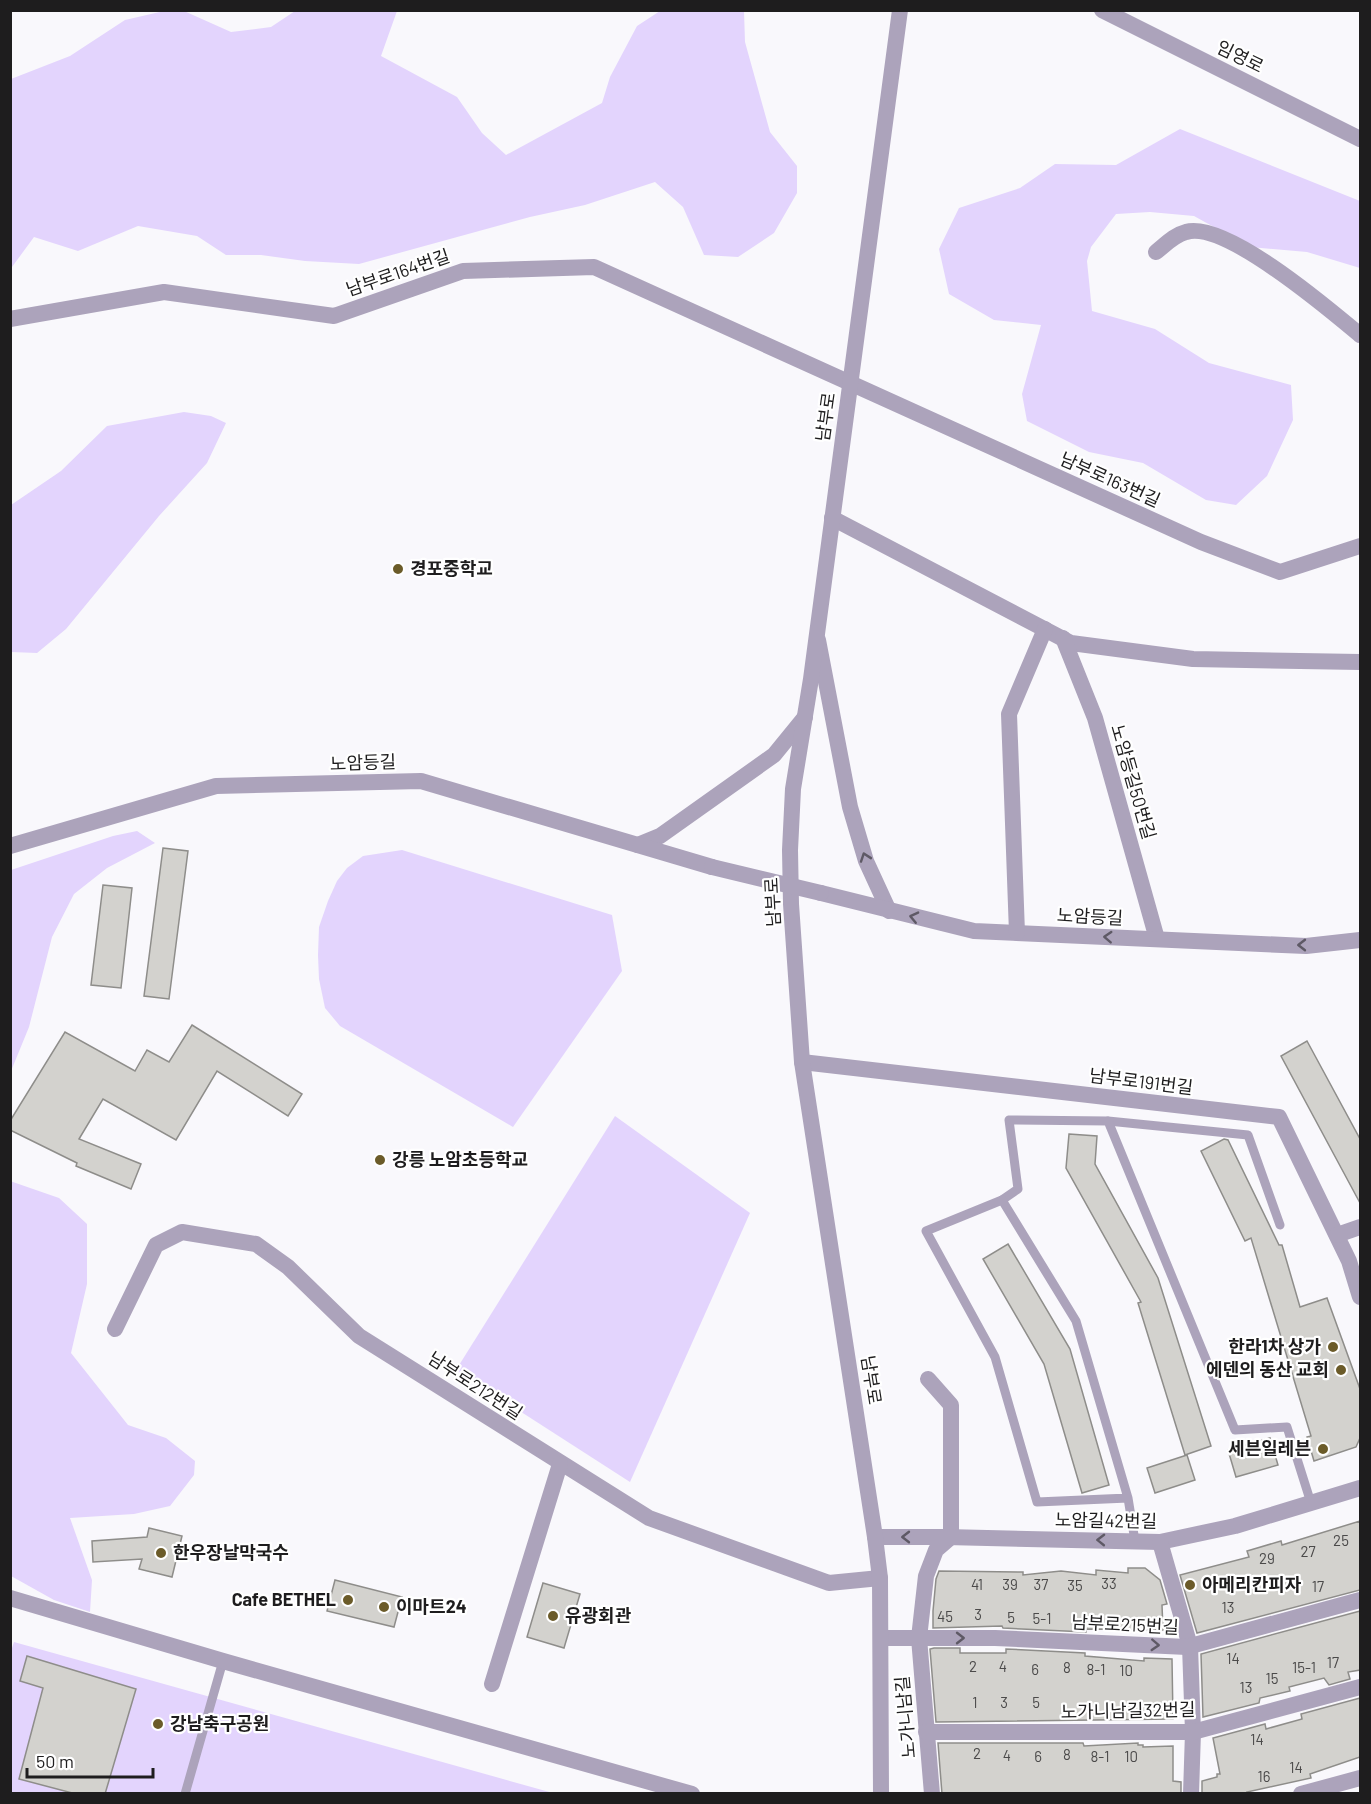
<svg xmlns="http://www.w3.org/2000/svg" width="1371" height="1804" font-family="Barlow,'Noto Sans KR',sans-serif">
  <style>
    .green { fill: #e3d4fd }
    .building { fill: #d3d2ce; stroke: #8e8d8a; stroke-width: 1.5 }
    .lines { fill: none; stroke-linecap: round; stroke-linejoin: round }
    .service { stroke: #aca3bb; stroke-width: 9 }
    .minor { stroke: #aca3bb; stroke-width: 16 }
    .tertiary { stroke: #aca3bb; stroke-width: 16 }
    .minor-bridge { stroke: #aca3bb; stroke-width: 16 }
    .oneway { stroke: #5e5965 }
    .poi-dot { fill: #6b5b29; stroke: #fff; stroke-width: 2 }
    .labels { text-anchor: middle; stroke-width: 4.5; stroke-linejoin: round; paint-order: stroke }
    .number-label { font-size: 15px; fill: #4b4a4a }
    .street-label { font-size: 18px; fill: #1e1d1e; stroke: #fff }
    .poi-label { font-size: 18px; font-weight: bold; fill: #1e1d1e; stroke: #fff; text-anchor: start }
  </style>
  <rect width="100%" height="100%" fill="#f9f8fc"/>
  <g class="green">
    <polygon points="164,11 184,11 231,32 271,27 295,11 397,11 381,56 457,97 482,133 506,155 602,103 610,77 637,26 660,11 744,11 745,42 770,132 797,166 797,193 774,233 738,257 704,255 683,207 655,182 585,205 530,217 359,264 305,261 261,255 226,255 197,236 138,226 78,251 34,237 12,267 11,272 11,79 70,56 125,20"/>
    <polygon points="1180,129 1360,201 1360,268 1307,252 1250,247 1194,216 1150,212 1116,214 1091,247 1087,261 1092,311 1155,329 1209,363 1291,385 1293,420 1267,476 1236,505 1206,500 1143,463 1089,452 1027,421 1022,394 1041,325 994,320 949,294 939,249 959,208 1020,188 1055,164 1116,165"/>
    <polygon points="184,412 211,416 226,423 207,463 159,516 66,629 37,653 11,652 11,505 61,471 107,426"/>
    <polygon points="137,831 155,843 107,868 74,894 52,937 29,1027 11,1071 11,870 113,836"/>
    <polygon points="402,850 612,915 622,971 513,1127 340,1026 325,1008 319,979 318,955 319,927 328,901 337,881 347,868 363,856"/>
    <polygon points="615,1116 750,1213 630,1482 456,1370"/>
    <polygon points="10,1181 59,1198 87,1224 87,1284 71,1353 128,1425 166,1438 195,1461 194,1475 170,1506 134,1514 70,1518 92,1580 90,1612 54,1600 11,1576"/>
    <polygon points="14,1642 553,1793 11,1793 10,1654"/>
  </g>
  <g class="building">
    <polygon points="163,848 188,851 169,999 144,996"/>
    <polygon points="103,885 132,888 121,988 91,985"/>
    <polygon points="192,1025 302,1094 288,1116 217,1071 176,1140 103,1099 79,1139 141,1164 131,1189 76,1166 77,1163 10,1130 10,1121 65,1032 135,1071 147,1050 169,1062"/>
    <polygon points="1307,1041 1360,1139 1360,1203 1281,1056"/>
    <polygon points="1069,1134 1097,1136 1095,1164 1158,1278 1211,1446 1185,1455 1138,1303 1141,1302 1066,1168"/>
    <polygon points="1224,1139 1228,1140 1279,1245 1282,1245 1300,1307 1327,1298 1360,1389 1360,1438 1356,1447 1314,1461 1307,1437 1311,1436 1251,1238 1245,1241 1201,1151"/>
    <polygon points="1008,1244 1070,1349 1109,1485 1082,1493 1044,1364 983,1259"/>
    <polygon points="1270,1438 1278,1465 1236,1477 1228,1450"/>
    <polygon points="1187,1455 1195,1480 1155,1493 1147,1468"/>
    <polygon points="1360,1521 1360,1590 1197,1633 1180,1575 1249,1557 1247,1551 1281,1541 1282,1545"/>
    <polygon points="149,1528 182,1536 172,1577 139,1569 142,1559 93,1562 92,1541 147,1537"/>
    <polygon points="1128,1568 1145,1568 1160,1580 1167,1604 1162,1605 1163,1630 1086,1629 1086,1632 1003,1628 1002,1626 933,1628 933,1611 936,1579 939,1571 1023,1572 1023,1575 1061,1571 1096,1575 1096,1570 1128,1573"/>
    <polygon points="335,1580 402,1597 394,1627 327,1611"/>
    <polygon points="543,1583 580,1594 564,1648 527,1637"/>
    <polygon points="1360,1611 1360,1670 1348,1672 1350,1679 1329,1685 1324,1678 1289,1687 1290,1691 1260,1698 1259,1703 1203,1717 1201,1654"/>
    <polygon points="934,1648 960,1648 960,1653 1006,1653 1006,1649 1085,1653 1085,1656 1144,1661 1144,1658 1172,1659 1173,1719 936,1722 930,1649"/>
    <polygon points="27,1656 136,1689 105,1794 76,1794 19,1779 43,1688 20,1681"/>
    <polygon points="1360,1698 1360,1757 1310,1774 1311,1778 1247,1792 1248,1794 1202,1794 1202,1781 1217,1777 1217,1774 1220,1774 1213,1738 1265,1724 1266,1729 1302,1719 1301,1714"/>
    <polygon points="938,1743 1083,1743 1084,1746 1138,1743 1138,1745 1143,1745 1143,1747 1173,1746 1173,1781 1181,1782 1181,1794 942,1794"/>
  </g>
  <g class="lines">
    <g class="service">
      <polyline points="1108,1121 1248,1135 1280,1225"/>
      <polyline points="1002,1200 1018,1189 1009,1120 1108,1121 1235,1430 1287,1427 1311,1503"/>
      <polyline points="1128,1498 1037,1502 995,1357 926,1231 1002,1200 1076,1321 1128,1498 1135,1541"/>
      <polyline points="185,1794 223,1661"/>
    </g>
    <g class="minor">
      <path d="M1156,252C1165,245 1174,235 1186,232C1225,220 1330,310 1360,335"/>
      <polyline points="10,319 164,292 334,316 463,271 594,267 1201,542 1280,572 1360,546"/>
      <polyline points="832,518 1071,643 1193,659 1360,662"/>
      <polyline points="1063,638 1095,718 1157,939"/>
      <polyline points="818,640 850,807 866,861 889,911"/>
      <polyline points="638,845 660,836 774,755 805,717"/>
      <polyline points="10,846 216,786 421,781 712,867"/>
      <polyline points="821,893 974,931 1306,946 1360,940"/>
      <polyline points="1017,933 1009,714 1045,629"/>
      <polyline points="802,1062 1279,1117 1349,1261 1360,1297"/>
      <polyline points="1337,1235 1360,1227"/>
      <polyline points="115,1329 156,1245 182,1232 256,1244 288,1267 359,1336 649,1518 829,1583 880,1578"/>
      <polyline points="928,1379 951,1405 951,1537 936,1550 926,1576 919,1638 932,1794"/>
      <polyline points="875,1537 946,1537 1160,1542 1235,1526 1360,1488"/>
      <polyline points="1160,1542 1190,1646 1193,1732 1191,1794"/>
      <polyline points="881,1638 995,1638 1187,1647 1360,1600"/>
      <polyline points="492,1684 560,1464"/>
      <polyline points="926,1732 1193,1732 1360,1687"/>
      <polyline points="1301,1794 1360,1778"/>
    </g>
    <g class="tertiary">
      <polyline points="1102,10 1360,139"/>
      <polyline points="10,1598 223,1661 692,1794"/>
      <polyline points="881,1794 880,1578 875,1537 802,1062 791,904 790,850 793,789 811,679 900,10"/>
    </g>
    <polyline class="minor-bridge" points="712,867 821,893"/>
  </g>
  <defs><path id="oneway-chevron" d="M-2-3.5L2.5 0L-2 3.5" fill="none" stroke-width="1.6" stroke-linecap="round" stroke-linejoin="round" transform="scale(1.5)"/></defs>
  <g class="oneway">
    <use href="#oneway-chevron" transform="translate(865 857) rotate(-109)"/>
    <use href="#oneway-chevron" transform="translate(914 917) rotate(-167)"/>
    <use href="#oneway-chevron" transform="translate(1108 937) rotate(-177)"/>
    <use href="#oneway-chevron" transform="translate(1302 945) rotate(180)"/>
    <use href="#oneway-chevron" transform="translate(906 1537) rotate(180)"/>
    <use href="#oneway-chevron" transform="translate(1101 1540) rotate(-179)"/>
    <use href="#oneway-chevron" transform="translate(960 1638)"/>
    <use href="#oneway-chevron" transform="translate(1155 1645) rotate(3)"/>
  </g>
  <g class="poi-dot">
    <circle cx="398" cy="569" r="6"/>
    <circle cx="380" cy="1160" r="6"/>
    <circle cx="1333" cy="1347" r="6"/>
    <circle cx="1341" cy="1370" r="6"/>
    <circle cx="1323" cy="1449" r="6"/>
    <circle cx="161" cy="1553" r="6"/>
    <circle cx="1190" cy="1585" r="6"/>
    <circle cx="348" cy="1600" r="6"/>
    <circle cx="384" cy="1607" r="6"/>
    <circle cx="553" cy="1616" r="6"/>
    <circle cx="158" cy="1724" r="6"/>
  </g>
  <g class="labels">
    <g class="number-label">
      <text x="1341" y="1546">25</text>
      <text x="1308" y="1557">27</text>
      <text x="1267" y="1564">29</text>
      <text x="1109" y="1589">33</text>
      <text x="977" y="1590">41</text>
      <text x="1010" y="1590">39</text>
      <text x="1041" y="1590">37</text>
      <text x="1075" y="1591">35</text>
      <text x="1318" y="1592">17</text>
      <text x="1228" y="1613">13</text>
      <text x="978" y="1620">3</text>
      <text x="945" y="1622">45</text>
      <text x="1011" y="1623">5</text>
      <text x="1042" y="1624">5-1</text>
      <text x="1233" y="1664">14</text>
      <text x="1333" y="1668">17</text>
      <text x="973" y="1672">2</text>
      <text x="1003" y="1672">4</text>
      <text x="1067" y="1673">8</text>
      <text x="1304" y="1673">15-1</text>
      <text x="1035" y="1675">6</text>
      <text x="1096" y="1675">8-1</text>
      <text x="1126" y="1676">10</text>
      <text x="1272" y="1684">15</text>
      <text x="1246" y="1693">13</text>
      <text x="975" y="1708">1</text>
      <text x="1004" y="1708">3</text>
      <text x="1036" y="1708">5</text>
      <text x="1257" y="1745">14</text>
      <text x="977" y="1759">2</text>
      <text x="1067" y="1760">8</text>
      <text x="1007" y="1761">4</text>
      <text x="1038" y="1762">6</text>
      <text x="1100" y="1762">8-1</text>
      <text x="1131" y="1762">10</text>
      <text x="1296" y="1773">14</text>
      <text x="1264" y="1782">16</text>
    </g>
    <g class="street-label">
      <text transform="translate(1240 57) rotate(26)" y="6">임영로</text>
      <text transform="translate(398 273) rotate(-19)" y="6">남부로164번길</text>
      <text transform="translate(826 417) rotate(-82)" y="6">남부로</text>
      <text transform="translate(1110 480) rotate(24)" y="6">남부로163번길</text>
      <text transform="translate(363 763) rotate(-2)" y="6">노암등길</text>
      <text transform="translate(1133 782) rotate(74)" y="6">노암등길50번길</text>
      <text transform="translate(773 902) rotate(-93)" y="6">남부로</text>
      <text transform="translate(1090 917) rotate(3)" y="6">노암등길</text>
      <text transform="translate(1141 1082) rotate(7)" y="6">남부로191번길</text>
      <text transform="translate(871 1380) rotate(81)" y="6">남부로</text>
      <text transform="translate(475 1386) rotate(33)" y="6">남부로212번길</text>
      <text transform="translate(1106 1521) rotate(1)" y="6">노암길42번길</text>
      <text transform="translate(1125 1625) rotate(3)" y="6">남부로215번길</text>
      <text transform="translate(1128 1711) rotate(-1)" y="6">노가니남길32번길</text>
      <text transform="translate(906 1717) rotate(-95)" y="6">노가니남길</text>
    </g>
    <g class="poi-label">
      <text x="410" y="575">경포중학교</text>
      <text x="392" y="1166">강릉 노암초등학교</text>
      <text x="1321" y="1353" text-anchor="end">한라1차 상가</text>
      <text x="1329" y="1376" text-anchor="end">에덴의 동산 교회</text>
      <text x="1311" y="1455" text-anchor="end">세븐일레븐</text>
      <text x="173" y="1559">한우장날막국수</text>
      <text x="1202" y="1591">아메리칸피자</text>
      <text x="336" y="1606" text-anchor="end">Cafe BETHEL</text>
      <text x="396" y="1613">이마트24</text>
      <text x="565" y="1622">유광회관</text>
      <text x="170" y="1730">강남축구공원</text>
    </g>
  </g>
  <rect width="1371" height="1804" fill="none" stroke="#1e1d1e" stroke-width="24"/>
  <path d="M27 1768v9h126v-9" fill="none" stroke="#1e1d1e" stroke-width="3"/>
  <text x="36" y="1768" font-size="18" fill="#1e1d1e" stroke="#ffffff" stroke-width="4.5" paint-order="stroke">50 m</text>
</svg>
